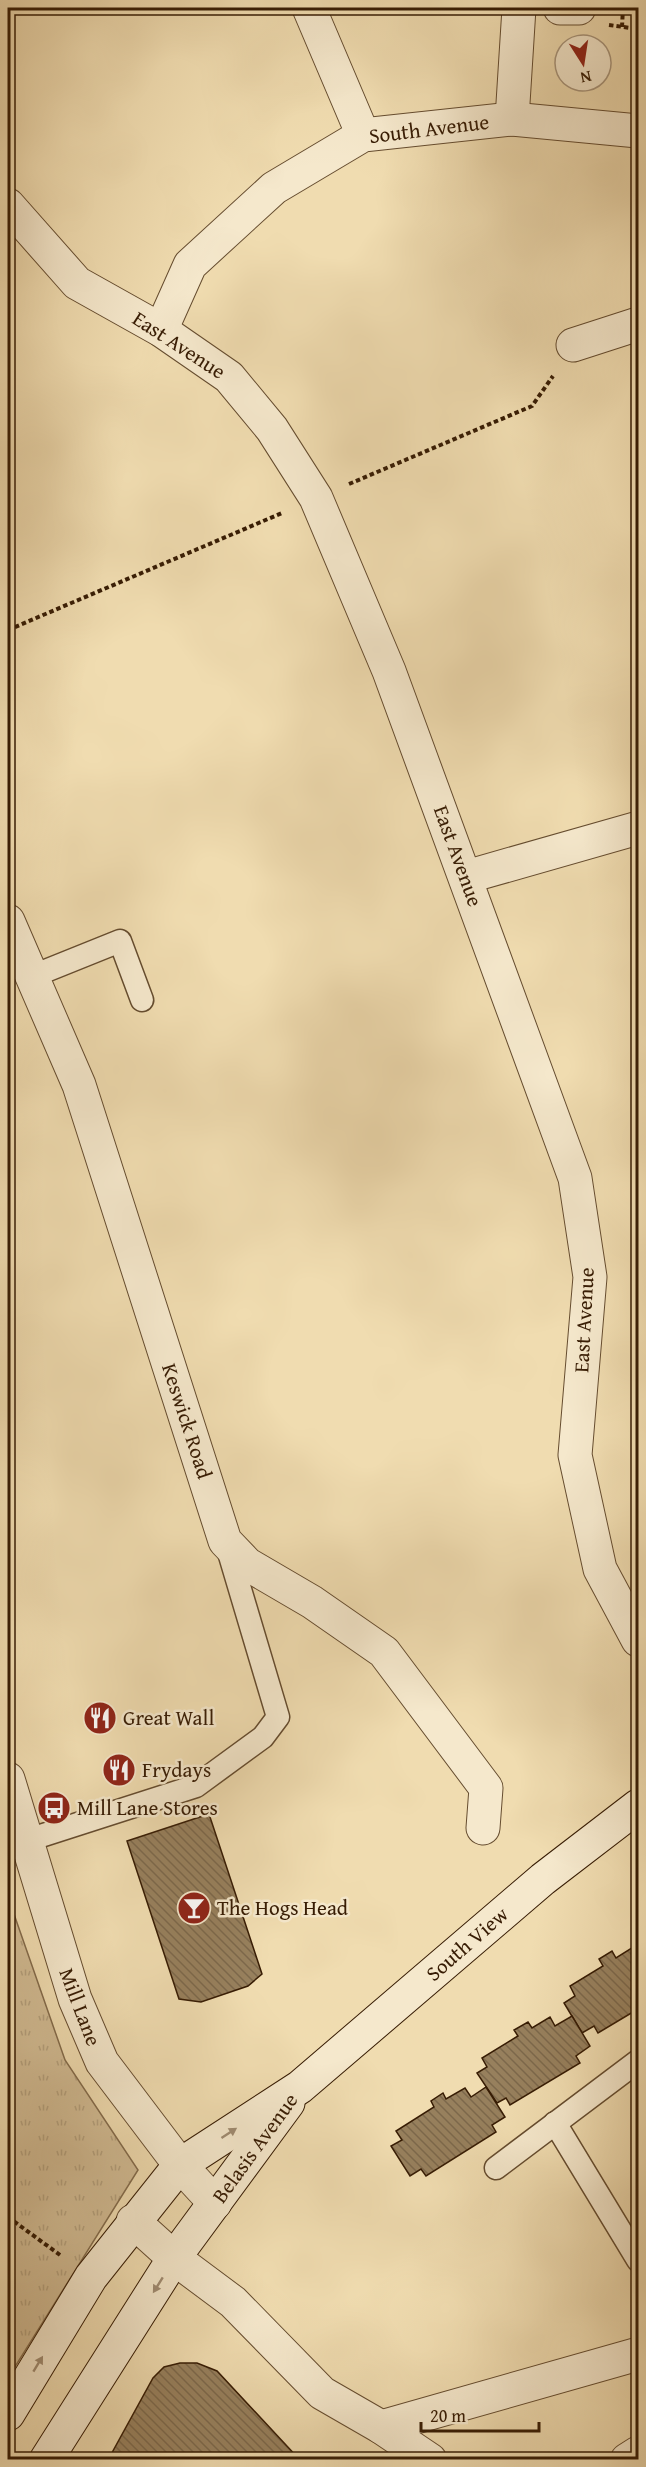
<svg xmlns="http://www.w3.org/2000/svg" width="646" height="2467" font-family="'Gentium Book Plus',serif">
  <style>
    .grass { fill: url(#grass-tufts); stroke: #846c4c; stroke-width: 1.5 }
    .building { fill: url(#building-back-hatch); stroke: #371c04; stroke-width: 1.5 }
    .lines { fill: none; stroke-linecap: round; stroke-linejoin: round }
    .lane-casing { stroke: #654c2f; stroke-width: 25 }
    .street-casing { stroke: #654c2f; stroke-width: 35 }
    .secondary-casing { stroke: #371c04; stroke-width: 35 }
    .path { stroke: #371c04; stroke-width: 4; stroke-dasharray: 4.5 3; stroke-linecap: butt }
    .lane { stroke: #f5e8cc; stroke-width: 22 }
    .street { stroke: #f5e8cc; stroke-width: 33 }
    .secondary { stroke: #f5e8cc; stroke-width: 33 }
    .oneway { fill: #a08c72 }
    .labels { text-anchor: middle; stroke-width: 5; stroke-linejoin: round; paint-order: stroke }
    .street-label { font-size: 21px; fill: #371c04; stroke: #f5e8cc }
    .poi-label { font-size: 21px; fill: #371c04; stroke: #f5e8cc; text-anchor: start }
  </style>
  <defs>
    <pattern id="grass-tufts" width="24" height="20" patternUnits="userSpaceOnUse" patternTransform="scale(1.5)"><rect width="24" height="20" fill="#d1bb93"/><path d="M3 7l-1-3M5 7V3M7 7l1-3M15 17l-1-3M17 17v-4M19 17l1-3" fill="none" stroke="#b4a07d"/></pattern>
    <pattern id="building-back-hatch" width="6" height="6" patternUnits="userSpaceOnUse" patternTransform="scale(1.5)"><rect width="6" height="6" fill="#97805d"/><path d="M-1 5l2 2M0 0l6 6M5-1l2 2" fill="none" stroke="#7c684b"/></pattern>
  </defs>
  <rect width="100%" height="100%" fill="#f0dcb0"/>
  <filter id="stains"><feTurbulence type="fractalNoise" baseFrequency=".00333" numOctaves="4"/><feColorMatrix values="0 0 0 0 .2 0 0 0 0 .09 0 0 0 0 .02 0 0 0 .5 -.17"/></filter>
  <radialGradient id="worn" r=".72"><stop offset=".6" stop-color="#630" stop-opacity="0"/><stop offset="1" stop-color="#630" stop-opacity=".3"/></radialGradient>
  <polygon class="grass" points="8,1897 65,2060 138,2170 8,2378"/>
  <g class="building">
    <polygon points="209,1814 262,1974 248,1986 201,2002 179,1999 127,1841"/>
    <polygon points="638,1944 638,2009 598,2033 594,2026 582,2033 564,2003 575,1996 570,1986 603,1966 599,1959 612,1951 616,1958"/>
    <polygon points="572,2016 590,2046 576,2056 580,2063 510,2105 506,2098 497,2103 477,2073 487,2067 482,2058 518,2036 514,2030 528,2022 532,2028 550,2017 555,2026"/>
    <polygon points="486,2087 505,2117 492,2125 496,2132 426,2176 421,2169 410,2176 391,2146 402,2140 396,2131 434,2107 431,2101 443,2093 446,2099 465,2088 471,2097"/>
    <polygon points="180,2363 197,2363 217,2371 299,2459 108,2460 153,2378 164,2367"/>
  </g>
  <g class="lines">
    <defs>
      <g id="lane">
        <polyline points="33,976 120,941 142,1000"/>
        <polyline points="25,1841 196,1786 263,1737 278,1717 228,1549"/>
        <polyline points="555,2123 638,2260"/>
        <polyline points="496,2168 638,2061"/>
      </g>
      <g id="street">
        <polyline points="309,8 363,135"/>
        <polyline points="560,8 579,8"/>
        <polyline points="512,119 519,8"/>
        <polyline points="8,205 77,283 161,330 229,377 272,429 316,498 389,671 575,1178 590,1277 575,1455 600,1569 638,1640"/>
        <polyline points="161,330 190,265 274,188 363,135 512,119 638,131"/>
        <polyline points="573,345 638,324"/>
        <polyline points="466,877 638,828"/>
        <polyline points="8,921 79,1085 225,1541 247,1564 312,1602 384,1652 486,1788 483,1828"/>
        <polyline points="8,1779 75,1999 102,2062 180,2165 215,2203"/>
        <polyline points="133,2221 174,2258 233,2302 322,2393 381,2427 430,2460"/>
        <polyline points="381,2427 638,2354"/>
        <polyline points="627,2460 638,2453"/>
      </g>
      <g id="secondary">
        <polyline points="8,2414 91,2277 180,2165 300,2087 543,1879 638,1806"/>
        <polyline points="46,2460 174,2258 288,2103"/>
      </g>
    </defs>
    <use href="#lane" class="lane-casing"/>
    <use href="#street" class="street-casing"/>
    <use href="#secondary" class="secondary-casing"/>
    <g class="path">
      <polyline points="609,25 638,29"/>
      <polyline points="622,27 623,8"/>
      <polyline points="349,484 532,406 553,376"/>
      <polyline points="8,630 282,513"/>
      <polyline points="8,2217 60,2255"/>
    </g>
    <use href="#lane" class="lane"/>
    <use href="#street" class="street"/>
    <use href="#secondary" class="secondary"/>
  </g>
  <defs><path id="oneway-solid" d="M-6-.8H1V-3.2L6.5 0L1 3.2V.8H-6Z" transform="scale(1.5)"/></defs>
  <g class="oneway">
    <use href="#oneway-solid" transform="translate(229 2133) rotate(-33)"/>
    <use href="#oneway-solid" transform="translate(158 2285) rotate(122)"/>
    <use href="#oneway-solid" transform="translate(38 2364) rotate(-59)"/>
  </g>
  <defs>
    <symbol id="restaurant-disc" viewBox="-11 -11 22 22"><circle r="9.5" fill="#8f2418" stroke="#f5e8cc"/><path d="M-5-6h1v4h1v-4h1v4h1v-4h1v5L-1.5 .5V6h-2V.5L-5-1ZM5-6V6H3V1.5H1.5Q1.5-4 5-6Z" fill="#fff"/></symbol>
    <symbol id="bus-disc" viewBox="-11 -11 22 22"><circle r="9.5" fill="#8f2418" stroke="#f5e8cc"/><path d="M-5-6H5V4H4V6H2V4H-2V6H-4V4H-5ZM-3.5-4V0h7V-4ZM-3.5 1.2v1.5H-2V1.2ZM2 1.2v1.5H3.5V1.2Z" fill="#fff"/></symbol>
    <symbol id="bar-disc" viewBox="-11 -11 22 22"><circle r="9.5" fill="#8f2418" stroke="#f5e8cc"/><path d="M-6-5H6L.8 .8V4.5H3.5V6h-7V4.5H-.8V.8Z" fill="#fff"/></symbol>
  </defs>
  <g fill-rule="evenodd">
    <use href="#restaurant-disc" x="81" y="1699" width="38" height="38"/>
    <use href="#restaurant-disc" x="100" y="1751" width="38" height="38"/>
    <use href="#bus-disc" x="35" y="1789" width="38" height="38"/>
    <use href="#bar-disc" x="175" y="1889" width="38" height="38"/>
  </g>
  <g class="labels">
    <g class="street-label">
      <text transform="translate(429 129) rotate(-7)" y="7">South Avenue</text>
      <text transform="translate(179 345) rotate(33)" y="7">East Avenue</text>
      <text transform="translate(458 856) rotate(70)" y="7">East Avenue</text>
      <text transform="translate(584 1320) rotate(-87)" y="7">East Avenue</text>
      <text transform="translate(187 1421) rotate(72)" y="7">Keswick Road</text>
      <text transform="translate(467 1944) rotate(-41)" y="7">South View</text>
      <text transform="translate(80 2007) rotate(69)" y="7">Mill Lane</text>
      <text transform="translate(255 2148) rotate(-54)" y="7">Belasis Avenue</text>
    </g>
    <g class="poi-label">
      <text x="123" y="1725">Great Wall</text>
      <text x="142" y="1777">Frydays</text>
      <text x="77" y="1815">Mill Lane Stores</text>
      <text x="217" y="1915">The Hogs Head</text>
    </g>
  </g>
  <rect width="646" height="2467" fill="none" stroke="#f0dcb0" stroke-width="30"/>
  <rect x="9" y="9" width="628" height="2449" fill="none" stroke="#371c04" stroke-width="3"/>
  <rect x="15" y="15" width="616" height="2437" fill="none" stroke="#371c04" stroke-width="1.5"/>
  <g transform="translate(583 63) rotate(168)"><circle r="28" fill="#f5e8cc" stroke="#a9967c" stroke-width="1.5"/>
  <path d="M0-4.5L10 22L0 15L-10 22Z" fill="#8f2418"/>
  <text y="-9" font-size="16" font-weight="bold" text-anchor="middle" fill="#371c04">N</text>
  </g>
  <path d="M421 2422v9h118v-9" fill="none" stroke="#371c04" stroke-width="3"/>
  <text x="430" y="2422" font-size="18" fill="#371c04" stroke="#f5e8cc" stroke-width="4.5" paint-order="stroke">20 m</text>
  <rect width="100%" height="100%" filter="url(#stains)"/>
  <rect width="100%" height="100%" fill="url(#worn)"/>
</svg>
